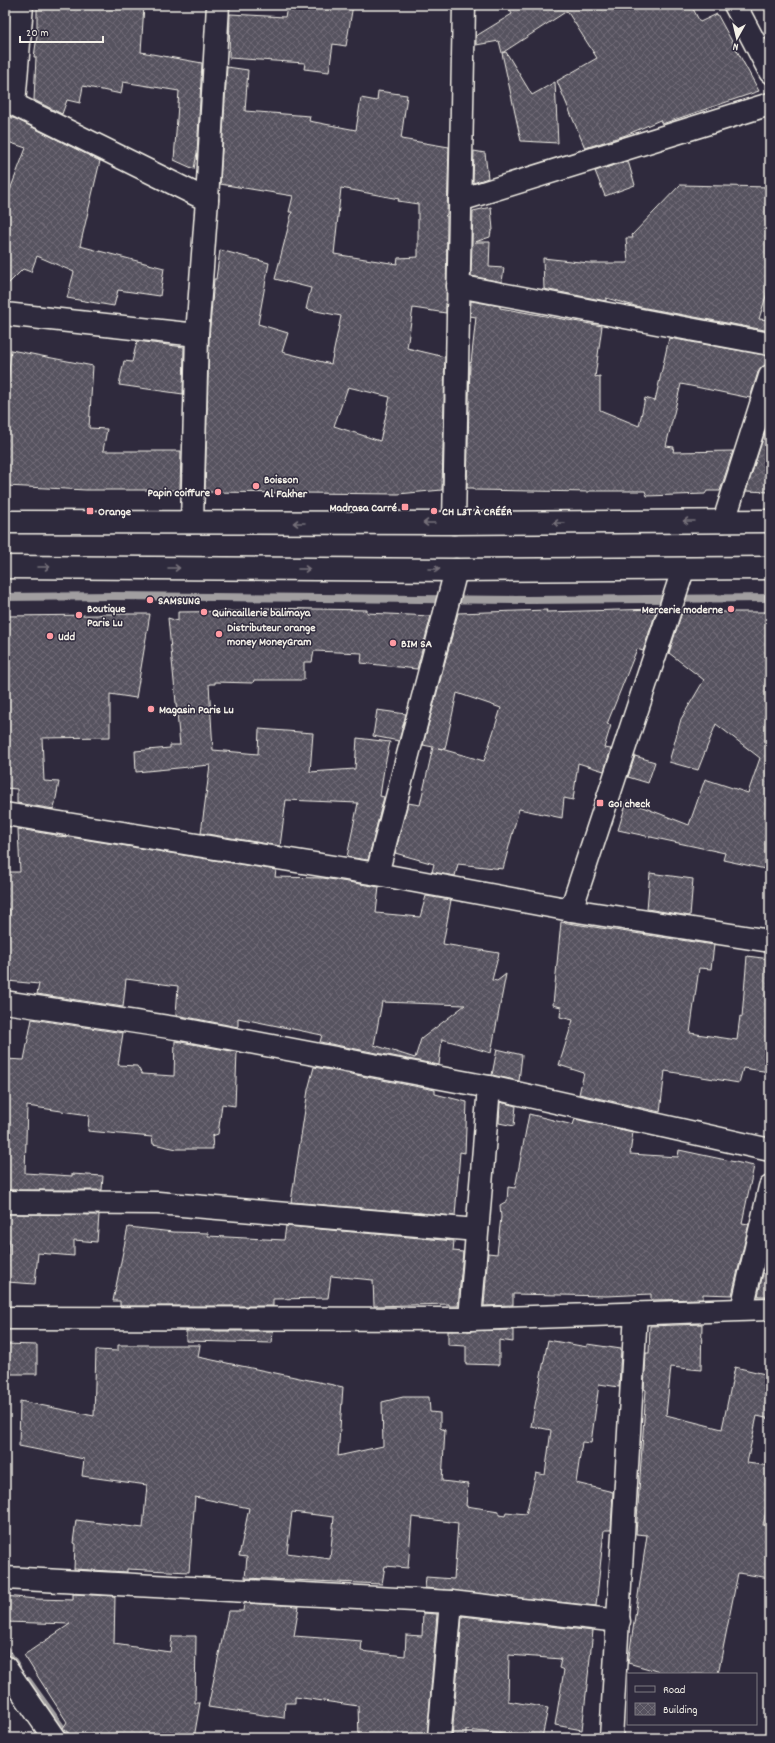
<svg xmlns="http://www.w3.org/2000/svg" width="775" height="1743" font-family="Dekko,sans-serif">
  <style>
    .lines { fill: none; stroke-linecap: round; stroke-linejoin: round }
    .stream { stroke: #a19ea0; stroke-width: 8 }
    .building { fill: url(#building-cross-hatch); stroke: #f4f1e8; fill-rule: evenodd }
    .minor-casing { stroke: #f4f1e8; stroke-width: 25 }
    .major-casing { stroke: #f4f1e8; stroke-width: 25 }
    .minor { stroke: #2f2a3d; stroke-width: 22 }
    .major { stroke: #2f2a3d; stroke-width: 22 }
    .oneway { stroke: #747079 }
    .poi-dot { fill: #ff9aa2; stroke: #2f2a3d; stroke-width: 1.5 }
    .labels { text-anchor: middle; stroke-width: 3; stroke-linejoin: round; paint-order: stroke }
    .poi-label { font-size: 12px; font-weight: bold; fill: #f4f1e8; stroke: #2f2a3d; text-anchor: start }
  </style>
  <defs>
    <pattern id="building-cross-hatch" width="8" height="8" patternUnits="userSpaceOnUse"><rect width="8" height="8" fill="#56525f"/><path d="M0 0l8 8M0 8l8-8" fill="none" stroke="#6f6b76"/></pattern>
  </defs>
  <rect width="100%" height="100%" fill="#2f2a3d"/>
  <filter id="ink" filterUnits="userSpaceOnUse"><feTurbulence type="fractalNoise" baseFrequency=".025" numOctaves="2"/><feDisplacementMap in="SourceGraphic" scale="8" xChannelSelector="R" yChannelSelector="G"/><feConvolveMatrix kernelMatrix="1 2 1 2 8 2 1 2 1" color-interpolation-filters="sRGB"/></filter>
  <g filter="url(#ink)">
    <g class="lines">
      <g class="stream">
        <polyline points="5,597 115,596 526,600 770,598"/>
        <polyline points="5,1649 17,1667"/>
        <polyline points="28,1681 69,1738"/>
      </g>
    </g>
    <g class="building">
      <polygon points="37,5 144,5 141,52 202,63 197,153 194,169 174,160 179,91 123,82 121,94 83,86 80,103 67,100 62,114 34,100 36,57 34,57 37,36"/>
      <polygon points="313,5 353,5 346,46 333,44 329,72 304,69 305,63 229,58 230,14 285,17 287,8 312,10"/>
      <polygon points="507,5 691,5 700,22 717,14 759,91 662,124 660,120 626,135 585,148 557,81 597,58 567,11 502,53 499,41 476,45 476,36 512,14"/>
      <polygon points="506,52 532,95 555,82 558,143 521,141 502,53"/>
      <path d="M227,67L248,70L245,111L310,116L309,121L356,130L361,98L377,101L378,91L407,95L401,139L449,147L447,214L445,216H447L446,313L413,308L407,348L445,357L442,490L398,494L205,492L209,338L214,279H216L220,250L269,263L258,324L288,333L282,352L331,364L341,316L306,309L311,288L275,279L292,212H289L293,196L220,184ZM341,188L399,199L398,201L418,204V257L398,258L397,264L334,254ZM348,387L390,397L380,441L334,426Z"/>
      <polygon points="5,116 16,119 100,161 80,246 164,268 160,296 118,290 114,306 67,298 74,272 37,256 31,272 23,269 5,287 5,203 26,148 5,141"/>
      <polygon points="474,151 485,153 488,178 473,183"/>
      <polygon points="628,161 635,185 605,196 595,171"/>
      <polygon points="680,185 770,187 770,283 759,319 770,320 770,331 635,306 606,298 606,301 544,289 543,258 589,263 628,263 626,238 633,238 632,235"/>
      <polygon points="491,207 493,230 491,231 490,237 475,242 490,242 489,267 504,268 502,282 471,276 473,211"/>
      <polygon points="471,301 500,306 500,308 602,326 595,377 600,376 600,410 639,426 645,398 655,401 669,338 770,356 770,364 762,367 758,372 750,398 681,384 666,446 674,447 673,452 733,451 720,491 707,491 705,494 647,496 645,491 589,491 589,492 474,490 474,488 467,488 470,362 471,363 476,317 470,316"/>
      <polygon points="137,341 184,347 183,394 119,385 124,361 132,362"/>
      <polygon points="11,350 93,366 89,428 107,429 103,451 181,451 180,490 86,490 6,486 5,385 8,384"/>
      <polygon points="770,417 770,492 746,491"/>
      <polygon points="265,608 367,610 367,613 431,616 417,669 361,663 362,653 314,651 312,662 304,662 304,680 254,680 253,683 215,682 215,684 209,684 213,750 258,754 259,729 313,733 310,772 355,769 357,738 390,742 384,769 380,796 384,797 368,860 347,857 358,803 286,800 280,846 201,833 210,765 136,772 135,751 170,748 170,745 180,745 168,618 178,621 178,612 264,611"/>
      <path d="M657,609L643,651L637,649L607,724L611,725L604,748L611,749L604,771L578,763L573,800L564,798L562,818L519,809L503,869L458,864L455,876L432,872L434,864L395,853L408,803L420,805L433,747L423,745L458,613L547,610L546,612ZM457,693L501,708L484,761L438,748L445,749Z"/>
      <polygon points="682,612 770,612 770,870 723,860 725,853 618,830 627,801 689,825 705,779 748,793 760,758 716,724 698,770 669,762 681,719 704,680 669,653"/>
      <polygon points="103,614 150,614 136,698 110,694 110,737 42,738 44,781 59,782 54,809 17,803 17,789 5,788 5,716 10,669 5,670 5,616 98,615"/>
      <polygon points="377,710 406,714 399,741 373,736"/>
      <polygon points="635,756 655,762 648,783 628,777"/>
      <path d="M18,829L56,835V836L70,837L276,870L275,877L323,878L379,887L376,913L420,917L426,896L451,900L443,944L499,953L492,980L497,981L506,974L491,1053L442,1039L439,1065L320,1042L322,1035L238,1018V1027L176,1015L178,986L126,979L123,1007L37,994L39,984L7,981L8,964H6L10,910H5V872H20ZM382,1002L465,1005L421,1039L415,1058L374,1045Z"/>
      <polygon points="650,873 693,879 690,916 647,909"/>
      <polygon points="561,922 714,945 711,969 699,968 690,1033 737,1040 740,1016 742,1017 747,956 770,959 770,1072 743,1068 739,1083 665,1071 660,1112 579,1094 584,1073 559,1065 573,1020 560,1017 561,1007 553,1005"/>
      <polygon points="32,1019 123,1033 118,1065 137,1066 142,1074 174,1076 175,1041 237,1052 235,1106 222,1104 218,1134 212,1136 213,1149 177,1149 153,1144 152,1137 88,1131 89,1115 27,1106 25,1173 72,1176 72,1174 103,1176 102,1190 5,1190 5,1059 24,1060"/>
      <polygon points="497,1049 522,1055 519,1081 492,1075"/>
      <polygon points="314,1067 435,1090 435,1094 467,1102 465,1153 460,1152 455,1216 291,1202 308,1090"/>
      <polygon points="500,1102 516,1106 514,1126 499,1123"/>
      <polygon points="529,1114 573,1125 575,1119 633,1132 630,1154 678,1157 679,1150 754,1166 742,1223 749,1224 732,1295 703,1294 703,1299 651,1300 651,1294 607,1296 513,1294 513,1305 484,1306 488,1253 497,1254 501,1217 500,1205 507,1201 508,1187 515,1188"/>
      <polygon points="5,1214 99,1215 97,1242 74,1240 74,1256 38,1253 35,1284 7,1282 9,1239 5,1239"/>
      <polygon points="286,1226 454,1241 453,1251 463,1252 458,1306 449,1306 449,1304 374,1306 373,1280 331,1276 328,1298 273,1299 273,1306 120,1306 120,1301 113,1301 128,1227 173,1232 208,1233 208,1236 284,1240"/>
      <polygon points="763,1273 770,1273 770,1296 758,1296"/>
      <polygon points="702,1324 701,1370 671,1367 666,1415 722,1429 735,1367 765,1374 765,1377 770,1378 770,1419 757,1416 747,1463 770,1466 770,1495 763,1525 770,1525 770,1578 738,1573 718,1674 667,1674 628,1663 647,1535 636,1534 646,1390 644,1389 646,1353 649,1353 650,1326"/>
      <polygon points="513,1330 513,1342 499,1340 499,1365 466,1364 466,1346 448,1345 448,1331"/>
      <polygon points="186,1331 273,1331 272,1343 186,1341"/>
      <path d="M548,1340L587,1347V1344L621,1349L619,1387L599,1384L591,1443L582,1442L576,1483L613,1492L611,1530H604L596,1606L425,1588L426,1577L454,1579L458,1523L412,1517L408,1568L385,1566L382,1584L245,1578L247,1557L239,1556L249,1508L195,1497L189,1572L127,1569V1572L74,1569L75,1544L73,1543L76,1520L143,1528L147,1485L82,1476L84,1459L19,1446L20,1401L94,1416L96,1350L118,1351V1345H200L198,1357L343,1387L338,1456L383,1446L382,1402L403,1397H429L430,1412L440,1413V1428L445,1430L442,1481L468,1484L466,1506L499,1511V1515L505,1516L506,1512L526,1514L536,1473L545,1475L551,1430L531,1426ZM292,1512L334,1517L330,1559L287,1553Z"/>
      <polygon points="5,1344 37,1345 37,1374 5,1374"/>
      <polygon points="73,1594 115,1596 114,1644 170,1652 172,1636 196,1636 195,1703 200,1703 194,1738 74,1738 63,1728 67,1722 24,1655 70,1624 5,1622 5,1596 36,1599 73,1600"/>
      <polygon points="244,1603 299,1606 294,1636 362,1641 361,1651 405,1656 406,1635 422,1636 423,1613 437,1614 427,1738 359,1738 358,1706 295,1697 295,1703 285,1703 284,1718 208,1707 228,1611 243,1611"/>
      <polygon points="462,1616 593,1631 582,1730 555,1725 564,1670 559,1668 561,1659 509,1655 508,1701 548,1708 542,1738 466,1730 466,1738 452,1738"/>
    </g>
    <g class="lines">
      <defs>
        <g id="minor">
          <polyline points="735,5 770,72"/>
          <polyline points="5,100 207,200"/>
          <polyline points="14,104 22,5"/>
          <polyline points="460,200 770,104"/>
          <polyline points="458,286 770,344"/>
          <polyline points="5,314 197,335"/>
          <polyline points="724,521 770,376"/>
          <polyline points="192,522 197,335 207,200 218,5"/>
          <polyline points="454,523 464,5"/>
          <polyline points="5,814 377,874 571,910 770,941"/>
          <polyline points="377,874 456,570"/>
          <polyline points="571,910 683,570"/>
          <polyline points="5,1002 176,1028 489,1087 770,1150"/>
          <polyline points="5,1202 158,1203 477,1230"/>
          <polyline points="742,1309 770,1187"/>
          <polyline points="5,1318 470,1319 770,1309"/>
          <polyline points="470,1319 489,1087"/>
          <polyline points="5,1578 451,1602 619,1621"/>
          <polyline points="5,1667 54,1738"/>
          <polyline points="439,1738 451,1602"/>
          <polyline points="611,1738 636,1313"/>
        </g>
        <g id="major">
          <polyline points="5,522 454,523 770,521"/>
          <polyline points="5,567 456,570 770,568"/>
        </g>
      </defs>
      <use href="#minor" class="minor-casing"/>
      <use href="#major" class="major-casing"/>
      <use href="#minor" class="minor"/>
      <use href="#major" class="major"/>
    </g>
    <defs><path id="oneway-shaft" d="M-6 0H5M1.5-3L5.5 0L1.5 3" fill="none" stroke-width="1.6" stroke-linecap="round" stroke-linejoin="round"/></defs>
    <g class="oneway">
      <use href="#oneway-shaft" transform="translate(689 521) rotate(180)"/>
      <use href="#oneway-shaft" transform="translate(299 523) rotate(-180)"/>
      <use href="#oneway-shaft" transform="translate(429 523) rotate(-180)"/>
      <use href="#oneway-shaft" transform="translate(559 523) rotate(180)"/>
      <use href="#oneway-shaft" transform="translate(44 567)"/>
      <use href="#oneway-shaft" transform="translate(174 568)"/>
      <use href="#oneway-shaft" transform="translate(304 569)"/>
      <use href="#oneway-shaft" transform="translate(434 569)"/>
    </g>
  </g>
  <g class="poi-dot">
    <circle cx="256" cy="486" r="4"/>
    <circle cx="218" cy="492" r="4"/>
    <rect x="401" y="503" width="8" height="8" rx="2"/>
    <rect x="86" y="507" width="8" height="8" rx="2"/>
    <circle cx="434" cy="511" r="4"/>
    <circle cx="150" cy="600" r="4"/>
    <circle cx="731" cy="609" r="4"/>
    <circle cx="204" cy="612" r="4"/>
    <circle cx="79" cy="615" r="4"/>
    <circle cx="219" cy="634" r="4"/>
    <circle cx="50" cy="636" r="4"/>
    <circle cx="393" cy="643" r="4"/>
    <circle cx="151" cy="709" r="4"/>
    <rect x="596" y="799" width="8" height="8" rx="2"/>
  </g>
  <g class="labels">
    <g class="poi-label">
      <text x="264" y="483">Boisson<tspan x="264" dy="14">Al Fakher</tspan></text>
      <text x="210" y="496" text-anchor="end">Papin coiffure</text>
      <text x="397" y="511" text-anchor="end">Madrasa Carré</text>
      <text x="98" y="515">Orange</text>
      <text x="442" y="515">CH L3T À CRÉÉR</text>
      <text x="158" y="604">SAMSUNG</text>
      <text x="87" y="612">Boutique<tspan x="87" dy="14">Paris Lu</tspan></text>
      <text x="723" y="613" text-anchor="end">Mercerie moderne</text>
      <text x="212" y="616">Quincaillerie balimaya</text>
      <text x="227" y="631">Distributeur orange<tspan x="227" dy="14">money MoneyGram</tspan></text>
      <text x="58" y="640">Udd</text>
      <text x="401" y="647">BIM SA</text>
      <text x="159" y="713">Magasin Paris Lu</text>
      <text x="608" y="807">Go1 check</text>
    </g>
  </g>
  <rect width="775" height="1743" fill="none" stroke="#2f2a3d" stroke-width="20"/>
  <rect x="10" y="10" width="755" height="1723" fill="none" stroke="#f4f1e8" stroke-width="1.5" filter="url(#ink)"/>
  <rect x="627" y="1673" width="130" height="52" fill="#2f2a3d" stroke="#7e7a81"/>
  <rect x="635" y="1686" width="20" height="6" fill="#2f2a3d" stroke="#7e7a81"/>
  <text x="663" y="1693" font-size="12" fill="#f4f1e8">Road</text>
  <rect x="635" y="1703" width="20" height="12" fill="url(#building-cross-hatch)" stroke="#7e7a81"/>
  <text x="663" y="1713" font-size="12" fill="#f4f1e8">Building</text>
  <g transform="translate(737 38) rotate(188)" stroke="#2f2a3d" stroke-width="3" paint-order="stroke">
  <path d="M0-3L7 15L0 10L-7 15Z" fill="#f4f1e8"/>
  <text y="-6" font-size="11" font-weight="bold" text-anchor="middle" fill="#f4f1e8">N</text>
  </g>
  <path d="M20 36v6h83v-6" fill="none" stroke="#f4f1e8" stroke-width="2"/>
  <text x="26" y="36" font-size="12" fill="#f4f1e8" stroke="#2f2a3d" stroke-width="3" paint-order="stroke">20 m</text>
</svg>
